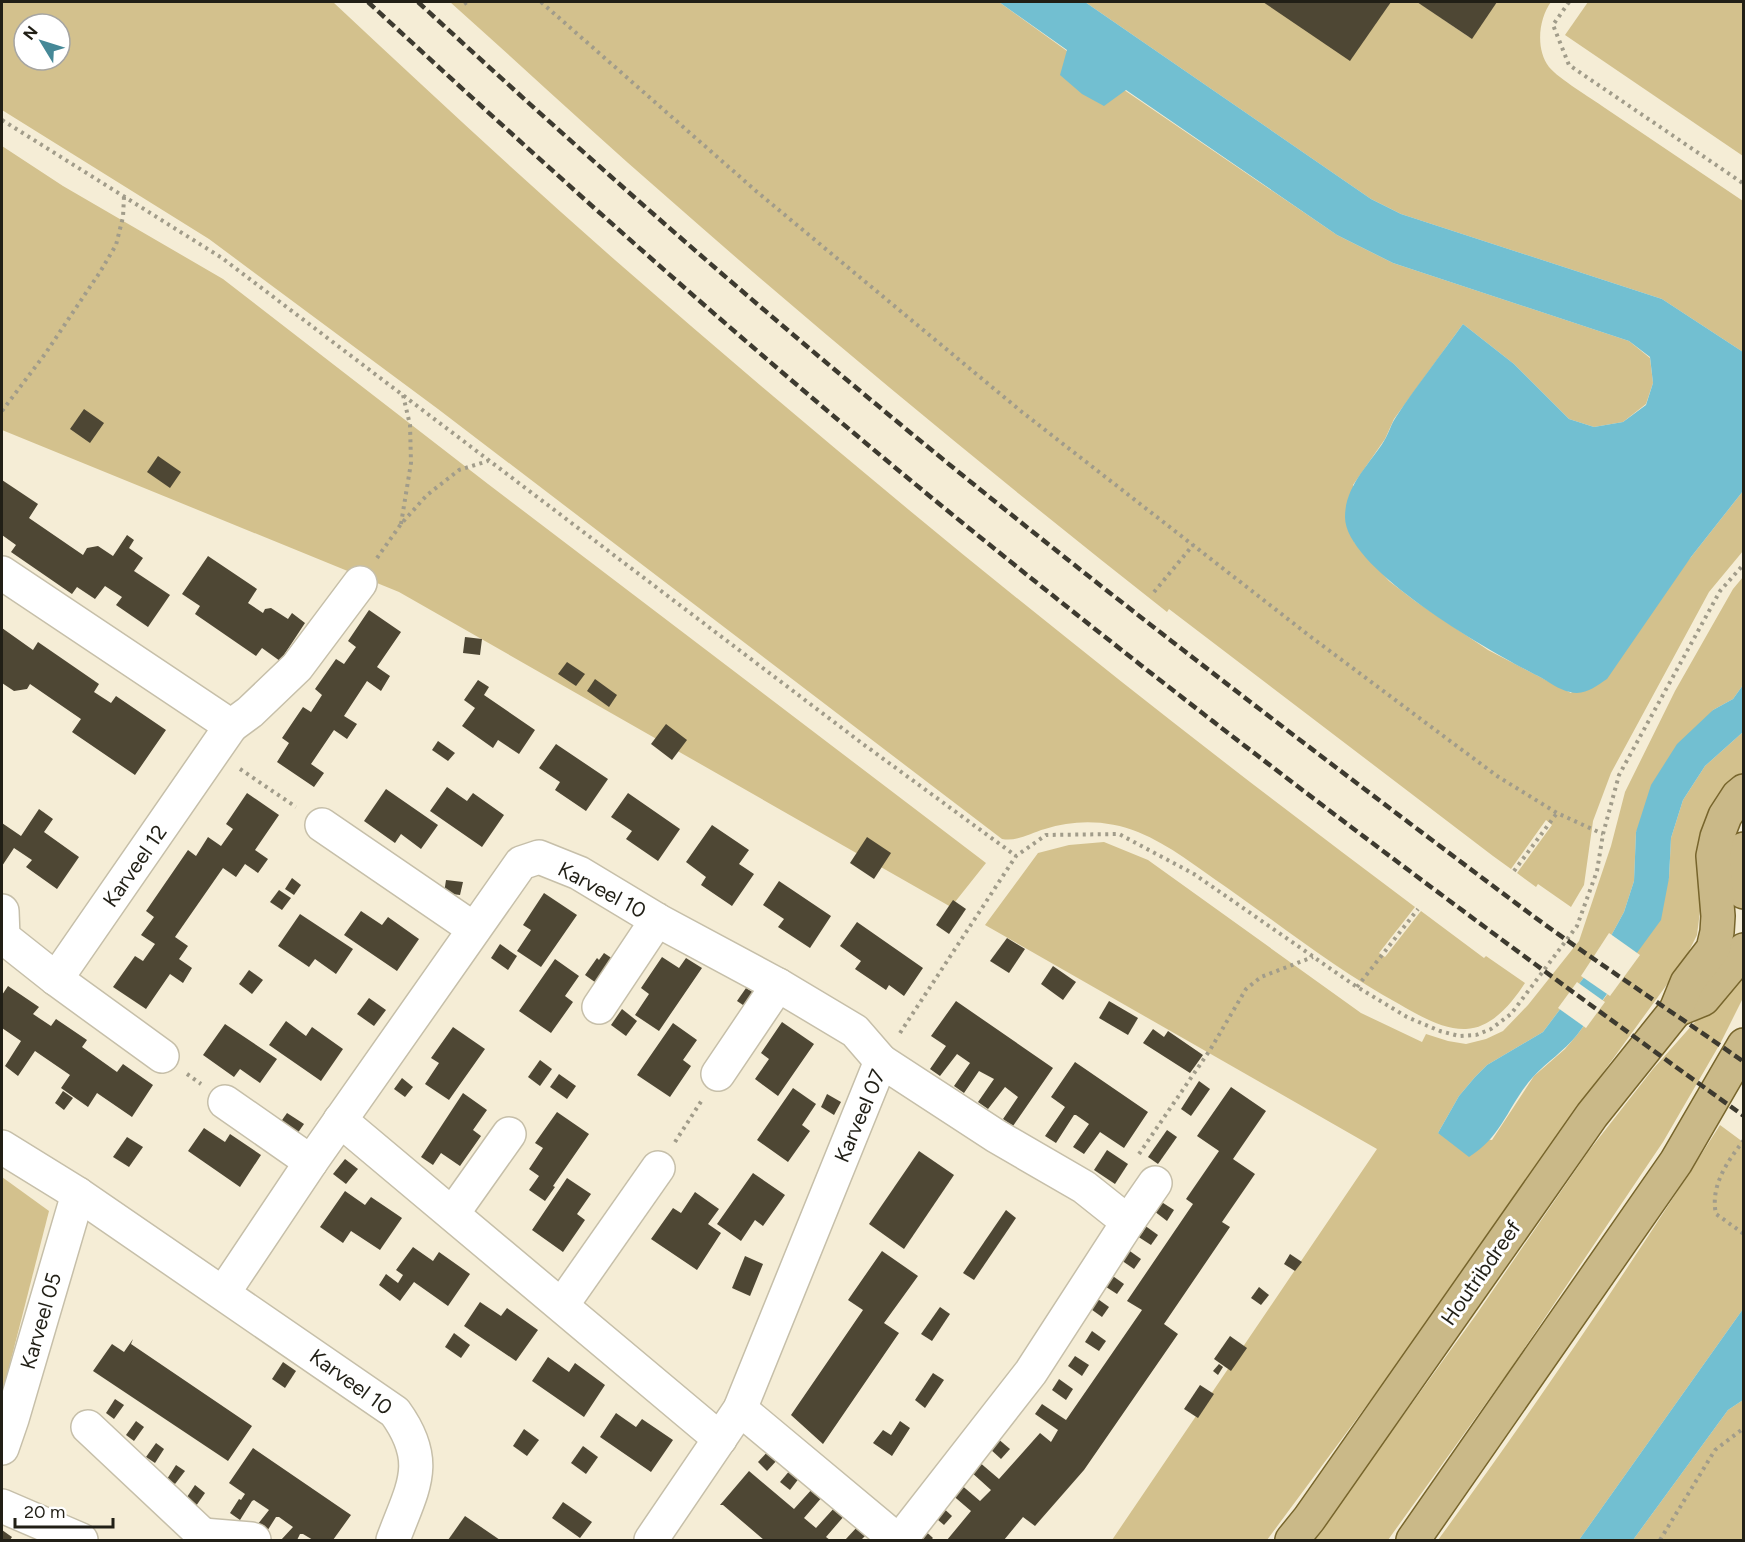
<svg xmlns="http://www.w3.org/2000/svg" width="1745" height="1542" font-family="Figtree,sans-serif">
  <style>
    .green { fill: #d3c18d; fill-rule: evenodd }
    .water { fill: #72bfd1 }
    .pier { fill: #f5edd6 }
    .building { fill: #4e4734 }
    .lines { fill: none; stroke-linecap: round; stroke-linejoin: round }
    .minor-casing { stroke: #c6bfa9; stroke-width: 36 }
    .major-casing { stroke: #77652c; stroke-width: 36 }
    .path { stroke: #a19c8a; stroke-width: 4; stroke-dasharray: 3 4.5; stroke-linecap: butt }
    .minor { stroke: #fff; stroke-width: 33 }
    .major { stroke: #cab988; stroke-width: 33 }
    .rail { stroke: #3d3a2f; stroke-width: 4.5; stroke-dasharray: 9 4.5; stroke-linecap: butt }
    .labels { text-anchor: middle; stroke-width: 6; stroke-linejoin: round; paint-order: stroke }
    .street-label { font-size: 21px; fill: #211f16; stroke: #fff }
  </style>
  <rect width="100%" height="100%" fill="#f5edd6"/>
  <g class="green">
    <path d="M2,2H333C426,89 519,176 615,260C873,486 1140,702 1415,907L1379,953L1385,957L1421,911L1484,958L1486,956L1525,983C1512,1003 1492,1028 1466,1029C1443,1030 1418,1015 1399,1004C1338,971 1283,927 1226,887C1198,868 1170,845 1138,832C1109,820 1075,819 1045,829C1030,833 1017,842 1002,839L438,409L209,239L2,110ZM24,24H60V60H24Z"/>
    <path d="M450,2H999L1067,51L1337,235L1393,263L1629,341L1650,358L1653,383L1646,404L1623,422L1594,427L1569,419L1514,364L1463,324L1394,419L1385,439L1353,485L1354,542L1389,581L1415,601L1488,650L1571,693L1691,557L1743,491V551L1709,592L1611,773L1593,821L1584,885L1571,907L1538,884L1536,887L1517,873L1552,825L1546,820L1511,869L1493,856L1169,609L1167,612C997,478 830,341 668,198C594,134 523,67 450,2Z"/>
    <path d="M1085,2H1266L1349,59L1389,2H1418L1469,37L1494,2H1551C1539,18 1535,49 1549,67C1559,79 1591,98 1605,108C1651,139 1697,170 1743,201V352L1662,299L1401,214L1371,199Z"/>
    <polygon points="1588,2 1743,2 1743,156 1565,35"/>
    <polygon points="2,146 63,186 223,279 488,484 986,863 951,907 399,592 2,430"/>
    <polygon points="1743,577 1743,685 1733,699 1713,710 1636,832 1634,881 1624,912 1600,956 1543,1032 1487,1065 1475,1077 1459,1096 1438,1133 1492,1140 1534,1076 1565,1049 1577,1035 1624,972 1669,878 1671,838 1683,800 1705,766 1743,732 1743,776 1701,903 1697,935 1684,961 1525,1180 1381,1386 1267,1540 1112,1540 1377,1149 985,925 1038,853 1069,845 1104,842 1148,860 1361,1013 1422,1042 1426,1034 1448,1041 1466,1044 1486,1039 1503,1031 1528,1005 1579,941 1611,846 1625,792 1675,691 1733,589"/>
    <polygon points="1743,968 1743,998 1721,1042 1663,1142 1509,1371 1388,1540 1313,1540 1476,1315 1588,1152 1653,1069"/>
    <path d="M1720,1125L1743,1142V1309L1579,1540H1438C1537,1405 1630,1266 1720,1125Z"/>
    <polygon points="2,1177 49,1211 2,1395"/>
    <polygon points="1743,1400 1743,1540 1633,1540 1728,1410"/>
  </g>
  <g class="water">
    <path d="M999,2H1085L1371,199L1401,214L1662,299L1743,352V491L1691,557L1607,679C1596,686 1585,696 1570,692C1559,690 1548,681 1538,676C1494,654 1345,570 1345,517C1345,486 1369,465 1384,441C1389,433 1391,424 1396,417C1417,385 1441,355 1463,324L1514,364L1569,419L1594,427L1623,422L1646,405L1653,383L1650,357L1629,341L1393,263L1337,235L1126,90L1104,106L1082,94L1060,75L1067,50Z"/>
    <path d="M1743,685V732L1705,766L1683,800L1671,838L1669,878L1661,920L1577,1035C1564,1051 1547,1062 1533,1077C1508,1105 1503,1136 1469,1157L1438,1133L1459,1096L1475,1077L1487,1065L1543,1032L1600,956L1624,912L1634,881L1636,832L1651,785L1677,744L1713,710L1733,699Z"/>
    <polygon points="1743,1309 1743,1400 1728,1410 1633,1540 1579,1540"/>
  </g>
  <g class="pier">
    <polygon points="1609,933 1640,955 1610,996 1581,976"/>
    <polygon points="1577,982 1605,1002 1586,1028 1558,1008"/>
  </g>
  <g class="building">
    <polygon points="1263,2 1391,2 1350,61"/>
    <polygon points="1417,2 1497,2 1472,39"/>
    <polygon points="84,409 104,423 90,443 70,429"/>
    <polygon points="158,456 181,472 170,488 147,472"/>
    <polygon points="2,480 38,504 29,518 83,555 87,548 98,546 113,556 127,535 134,540 129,548 143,558 134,571 170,595 148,627 116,605 122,597 105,586 95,599 77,587 72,594 11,552 16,545 2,535"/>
    <polygon points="208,556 257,589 248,603 263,613 265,609 271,608 288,619 292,613 305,623 280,661 262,648 256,656 195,614 200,606 182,594"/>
    <polygon points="369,610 401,632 377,667 390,676 381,691 367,681 344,716 357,724 347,739 334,730 311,764 324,773 314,787 277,762 289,743 282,738 303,707 311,712 322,695 315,689 336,659 344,664 356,647 348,641"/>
    <polygon points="2,628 33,650 38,642 99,684 94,692 111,703 116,696 166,730 135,775 72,732 81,719 30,684 27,689 14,691 2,683"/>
    <polygon points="465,637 482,639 480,655 463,653"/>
    <polygon points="567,662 585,674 576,686 558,674"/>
    <polygon points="595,679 617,695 609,707 587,691"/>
    <polygon points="478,680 489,687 484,695 535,730 519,754 498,740 493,748 462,726 475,708 464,700"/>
    <polygon points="666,724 687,740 672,760 651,744"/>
    <polygon points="438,741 455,753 448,761 432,750"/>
    <polygon points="556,744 608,779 586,811 555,790 560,782 539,768"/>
    <polygon points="447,787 467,801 473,793 504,815 482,847 430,811"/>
    <polygon points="386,789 438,825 421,849 401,834 395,843 364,821"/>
    <polygon points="247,793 279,815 255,850 268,859 258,873 245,864 236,877 223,868 175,937 188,946 179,959 192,968 183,983 170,974 146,1009 113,987 135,956 143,961 155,944 141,935 154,917 146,911 188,850 196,856 208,837 221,846 233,829 226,824"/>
    <polygon points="628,793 680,829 658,861 626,839 632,831 611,817"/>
    <polygon points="39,809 53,819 44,832 79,857 57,889 26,867 32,860 14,848 2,866 2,823 21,836"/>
    <polygon points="712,825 749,850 739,864 754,874 732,906 701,885 706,877 686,862"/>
    <polygon points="867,837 891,853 874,879 850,863"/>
    <polygon points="292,878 301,885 294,895 285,889"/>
    <polygon points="446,880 463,882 460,895 444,893"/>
    <polygon points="779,881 831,916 810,948 778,927 784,919 763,905"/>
    <polygon points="279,890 291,898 282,910 270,902"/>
    <polygon points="544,893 577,915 541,967 517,951 531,930 523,925"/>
    <polygon points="953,900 966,909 949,934 936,925"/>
    <polygon points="361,911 382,925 388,917 419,939 397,971 344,935"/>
    <polygon points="300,914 353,949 336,974 315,959 309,967 278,946"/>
    <polygon points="857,922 923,968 904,996 889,985 886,990 855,969 861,961 840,946"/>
    <polygon points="1007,938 1025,949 1009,973 990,961"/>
    <polygon points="500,944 517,956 508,970 491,958"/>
    <polygon points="604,953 616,961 599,985 585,975 597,958 599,960"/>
    <polygon points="662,957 679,968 686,958 702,968 659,1031 635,1015 649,994 641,988"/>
    <polygon points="555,959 579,976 565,996 573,1002 551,1033 519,1011"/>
    <polygon points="1053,966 1076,982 1063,1000 1041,984"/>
    <polygon points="249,970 263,980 252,994 239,984"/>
    <polygon points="8,986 39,1007 33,1014 51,1026 56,1019 87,1040 82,1047 117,1072 123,1064 153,1085 132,1117 97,1093 88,1107 61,1088 70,1075 35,1051 18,1076 5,1066 21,1041 2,1028 2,995"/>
    <polygon points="746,988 759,996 749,1009 737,1001"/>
    <polygon points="369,998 386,1010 374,1026 357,1014"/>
    <polygon points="956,1001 1053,1068 1013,1126 1003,1119 1018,1097 1005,1087 988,1109 978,1102 994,1079 979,1071 964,1093 954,1086 970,1063 957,1054 940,1076 930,1069 946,1046 931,1036"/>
    <polygon points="1109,1001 1138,1018 1128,1035 1099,1018"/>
    <polygon points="622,1009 637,1021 626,1036 611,1025"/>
    <polygon points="286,1021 306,1036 312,1027 343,1049 321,1081 269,1045"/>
    <polygon points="782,1022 814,1044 778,1096 755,1079 769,1059 761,1053"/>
    <polygon points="673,1023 697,1040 683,1060 691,1066 670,1097 637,1075"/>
    <polygon points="225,1024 277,1059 260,1083 240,1069 234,1077 203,1055"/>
    <polygon points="453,1027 485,1049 449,1100 425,1084 439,1063 431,1058"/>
    <polygon points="1153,1029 1164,1037 1168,1031 1203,1055 1190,1073 1143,1043"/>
    <polygon points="540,1060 552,1069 540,1086 528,1077"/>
    <polygon points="1075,1062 1148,1112 1124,1148 1100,1132 1084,1154 1073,1147 1089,1124 1076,1115 1074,1115 1056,1143 1045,1136 1065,1107 1051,1097"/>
    <polygon points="559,1074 576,1086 567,1099 550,1087"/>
    <polygon points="402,1078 413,1087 405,1097 394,1089"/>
    <polygon points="1199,1081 1210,1089 1191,1116 1181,1109"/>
    <polygon points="1231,1087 1266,1111 1233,1159 1255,1174 1222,1222 1230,1227 1164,1324 1178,1334 1084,1470 1035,1526 1023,1517 1004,1540 947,1540 971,1511 950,1493 959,1483 980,1501 991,1490 970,1471 978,1461 999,1479 1040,1433 1051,1442 1058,1430 1035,1414 1042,1404 1066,1420 1142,1310 1127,1301 1193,1204 1186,1199 1219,1151 1197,1136"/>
    <polygon points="793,1088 816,1104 802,1125 810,1131 788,1162 757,1140"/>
    <polygon points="63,1091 73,1098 64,1110 55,1103"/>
    <polygon points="463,1093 487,1110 473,1130 481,1136 460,1166 441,1153 433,1165 421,1157"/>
    <polygon points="827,1094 841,1102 834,1115 821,1107"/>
    <polygon points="557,1112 589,1134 553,1186 555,1187 545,1201 529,1190 539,1176 529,1169 543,1148 535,1143"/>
    <polygon points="287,1113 304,1124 297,1134 280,1123"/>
    <polygon points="204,1128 225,1142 230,1134 261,1155 240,1187 188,1151"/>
    <polygon points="1167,1130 1177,1137 1158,1164 1148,1157"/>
    <polygon points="127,1137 143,1147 129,1167 113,1157"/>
    <polygon points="1107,1150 1128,1164 1115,1184 1094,1170"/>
    <polygon points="919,1151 954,1175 904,1249 869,1224"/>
    <polygon points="345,1159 358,1169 346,1184 333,1174"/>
    <polygon points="753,1173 785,1195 763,1226 755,1220 741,1241 717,1224"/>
    <polygon points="567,1178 591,1194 577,1214 585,1220 563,1252 532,1230"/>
    <polygon points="345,1191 365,1205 371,1197 402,1218 380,1250 351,1231 343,1243 320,1227"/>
    <polygon points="695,1192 719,1209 708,1224 721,1233 697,1270 651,1239 673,1208 681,1213"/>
    <polygon points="1160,1201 1174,1210 1167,1221 1154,1211"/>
    <polygon points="1006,1210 1016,1218 974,1280 963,1273"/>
    <polygon points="1144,1225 1158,1235 1151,1245 1137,1236"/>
    <polygon points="413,1247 433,1261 439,1252 470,1274 448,1306 414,1282 400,1301 379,1285 386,1274 398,1283 403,1275 396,1270"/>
    <polygon points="1127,1249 1141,1259 1134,1269 1121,1260"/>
    <polygon points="882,1251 918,1276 884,1323 899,1333 823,1444 791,1415 863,1310 848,1300"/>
    <polygon points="1290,1254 1302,1262 1295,1271 1284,1264"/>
    <polygon points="745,1256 763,1264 750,1296 732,1288"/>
    <polygon points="1110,1274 1124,1284 1117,1294 1103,1285"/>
    <polygon points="1259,1287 1269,1295 1261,1305 1251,1298"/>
    <polygon points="1095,1297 1109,1307 1102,1317 1088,1307"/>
    <polygon points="480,1302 501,1316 507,1308 538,1330 516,1361 464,1326"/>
    <polygon points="940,1307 950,1314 932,1341 921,1334"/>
    <polygon points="1092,1331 1106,1341 1099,1351 1085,1342"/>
    <polygon points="454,1333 470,1345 461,1358 445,1347"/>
    <polygon points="1230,1336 1247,1348 1231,1371 1214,1359"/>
    <polygon points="133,1339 131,1344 252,1426 228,1461 93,1371 112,1344 124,1352"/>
    <polygon points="1075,1356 1089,1365 1082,1376 1068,1366"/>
    <polygon points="548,1357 569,1372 575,1363 605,1385 584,1417 532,1381"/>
    <polygon points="283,1362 296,1371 285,1388 272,1379"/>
    <polygon points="1219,1364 1223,1367 1218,1375 1213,1371"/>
    <polygon points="933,1373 944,1380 925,1408 915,1400"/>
    <polygon points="1059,1379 1073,1389 1066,1400 1052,1390"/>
    <polygon points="1200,1385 1214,1394 1198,1418 1184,1409"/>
    <polygon points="115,1399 124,1405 114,1419 106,1413"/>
    <polygon points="616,1413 636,1427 642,1419 673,1440 651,1472 600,1437"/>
    <polygon points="136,1421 144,1427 134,1441 126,1435"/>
    <polygon points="900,1421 910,1428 892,1456 873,1443 883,1430 891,1435"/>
    <polygon points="524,1429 539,1440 527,1456 513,1446"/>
    <polygon points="997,1438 1010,1449 1001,1459 989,1448"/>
    <polygon points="156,1443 164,1449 155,1463 146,1457"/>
    <polygon points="583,1446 598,1457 586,1474 571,1463"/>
    <polygon points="253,1448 351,1515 333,1540 313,1540 303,1534 300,1534 297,1540 281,1540 293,1527 279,1517 276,1517 264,1536 254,1529 269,1510 254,1500 252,1501 240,1520 230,1513 239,1499 241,1500 245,1494 229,1483"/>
    <polygon points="769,1450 779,1458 767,1471 758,1462"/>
    <polygon points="176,1465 185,1471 175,1484 167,1479"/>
    <polygon points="791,1469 800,1477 790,1490 780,1482"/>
    <polygon points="749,1471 794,1509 813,1488 823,1496 804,1518 816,1528 835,1507 845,1515 826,1537 830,1540 764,1540 723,1505 720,1505"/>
    <polygon points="195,1485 205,1493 196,1506 185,1500"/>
    <polygon points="563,1502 592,1522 580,1538 552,1518"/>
    <polygon points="940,1505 952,1516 944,1525 931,1514"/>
    <polygon points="465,1516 500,1540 448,1540"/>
    <polygon points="858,1526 867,1534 861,1540 845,1540"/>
    <polygon points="921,1527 933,1538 931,1540 917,1540"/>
    <polygon points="2,1530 12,1537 10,1540 2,1540"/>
  </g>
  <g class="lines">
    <defs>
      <g id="minor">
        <polyline points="2,573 231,726 56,979"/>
        <polyline points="231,726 250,712 297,667 360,583"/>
        <polyline points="322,825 474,929"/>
        <polyline points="2,911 3,937 56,979 162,1056"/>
        <polyline points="599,1007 657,920"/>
        <polyline points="718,1074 778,985"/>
        <polyline points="225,1102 311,1162"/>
        <polyline points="340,1120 720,1439"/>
        <path d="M2,1147L78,1194L395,1412C432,1463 412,1488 393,1540"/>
        <polyline points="453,1213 509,1134"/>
        <polyline points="224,1292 311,1162 521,863 539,857 579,873 657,920 778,985 855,1031 881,1061"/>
        <polyline points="562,1305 658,1168"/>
        <polyline points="740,1409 897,1540"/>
        <polyline points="88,1427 203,1535 201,1540"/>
        <polyline points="2,1448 12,1419 78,1194"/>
        <polyline points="2,1506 81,1540"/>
        <polyline points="203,1535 251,1539 254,1540"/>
        <polyline points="651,1540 740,1409 881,1061 996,1136 1084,1187 1128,1222"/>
        <polyline points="900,1540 1031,1372 1128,1222 1155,1183"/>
      </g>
      <g id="major">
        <polyline points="1744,849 1741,866 1744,892"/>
        <polyline points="1676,1010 1703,999 1744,950"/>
        <polyline points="1292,1540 1309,1519 1592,1115 1676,1010 1687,983 1713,949 1717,932 1718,916 1713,856 1717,837 1725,816 1738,796 1744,791"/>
        <polyline points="1413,1540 1676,1162 1744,1045"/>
      </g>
    </defs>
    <use href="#minor" class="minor-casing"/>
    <use href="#major" class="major-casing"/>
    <g class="path">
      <polyline points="541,2 756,191 1022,412 1311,637 1497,776 1557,813 1603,834"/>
      <polyline points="1569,2 1553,25 1569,65 1744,184"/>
      <polyline points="464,4 467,2"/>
      <polyline points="2,120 222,258 863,744 1016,856"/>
      <polyline points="2,411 45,354 100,272 116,245 123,217 124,197"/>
      <polyline points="401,524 411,463 410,425 403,395"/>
      <polyline points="377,558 401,524 427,495 459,470 488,461"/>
      <polyline points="1154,592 1193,545"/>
      <polyline points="240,769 296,807"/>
      <polyline points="1514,871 1557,813"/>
      <polyline points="1357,987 1418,909"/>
      <polyline points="900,1033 1016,856 1046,835 1119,834 1194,874 1354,985 1407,1017 1440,1031 1459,1036 1476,1035 1491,1029 1511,1014 1577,926 1597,871 1603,834 1619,775 1720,591 1744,564"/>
      <polyline points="187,1074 201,1084"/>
      <path d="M1744,1140C1727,1162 1710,1186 1716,1214L1744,1234"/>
      <polyline points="675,1142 702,1100"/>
      <polyline points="1139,1154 1210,1050 1246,989 1261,977 1313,957"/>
      <polyline points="1660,1540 1715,1450 1744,1428"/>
    </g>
    <use href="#minor" class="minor"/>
    <use href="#major" class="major"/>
    <g class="rail">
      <path d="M368,2C555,175 745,345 943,507C1203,719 1471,920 1744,1116"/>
      <path d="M418,2C558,131 701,258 847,380C1069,566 1301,742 1533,916C1602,966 1674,1013 1744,1062"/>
    </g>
  </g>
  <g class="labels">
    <g class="street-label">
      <text transform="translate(135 866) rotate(-55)" y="7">Karveel 12</text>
      <text transform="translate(602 890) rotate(28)" y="7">Karveel 10</text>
      <text transform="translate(860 1116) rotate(-67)" y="7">Karveel 07</text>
      <text transform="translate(1481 1273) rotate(-55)" y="7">Houtribdreef</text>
      <text transform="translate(41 1321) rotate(-74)" y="7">Karveel 05</text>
      <text transform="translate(351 1382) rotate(36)" y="7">Karveel 10</text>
    </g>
  </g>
  <rect width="1745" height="1542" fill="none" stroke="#211f16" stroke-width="6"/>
  <g transform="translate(42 42) rotate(308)"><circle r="28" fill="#ffffff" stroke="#a6a5a2" stroke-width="1.5"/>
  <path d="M0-4.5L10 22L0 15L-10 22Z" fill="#458897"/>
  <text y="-9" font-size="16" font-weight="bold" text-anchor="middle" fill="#211f16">N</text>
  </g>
  <path d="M15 1518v9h98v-9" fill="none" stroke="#211f16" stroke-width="3"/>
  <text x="24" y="1518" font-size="18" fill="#211f16" stroke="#ffffff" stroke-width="4.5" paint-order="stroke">20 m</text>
</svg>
